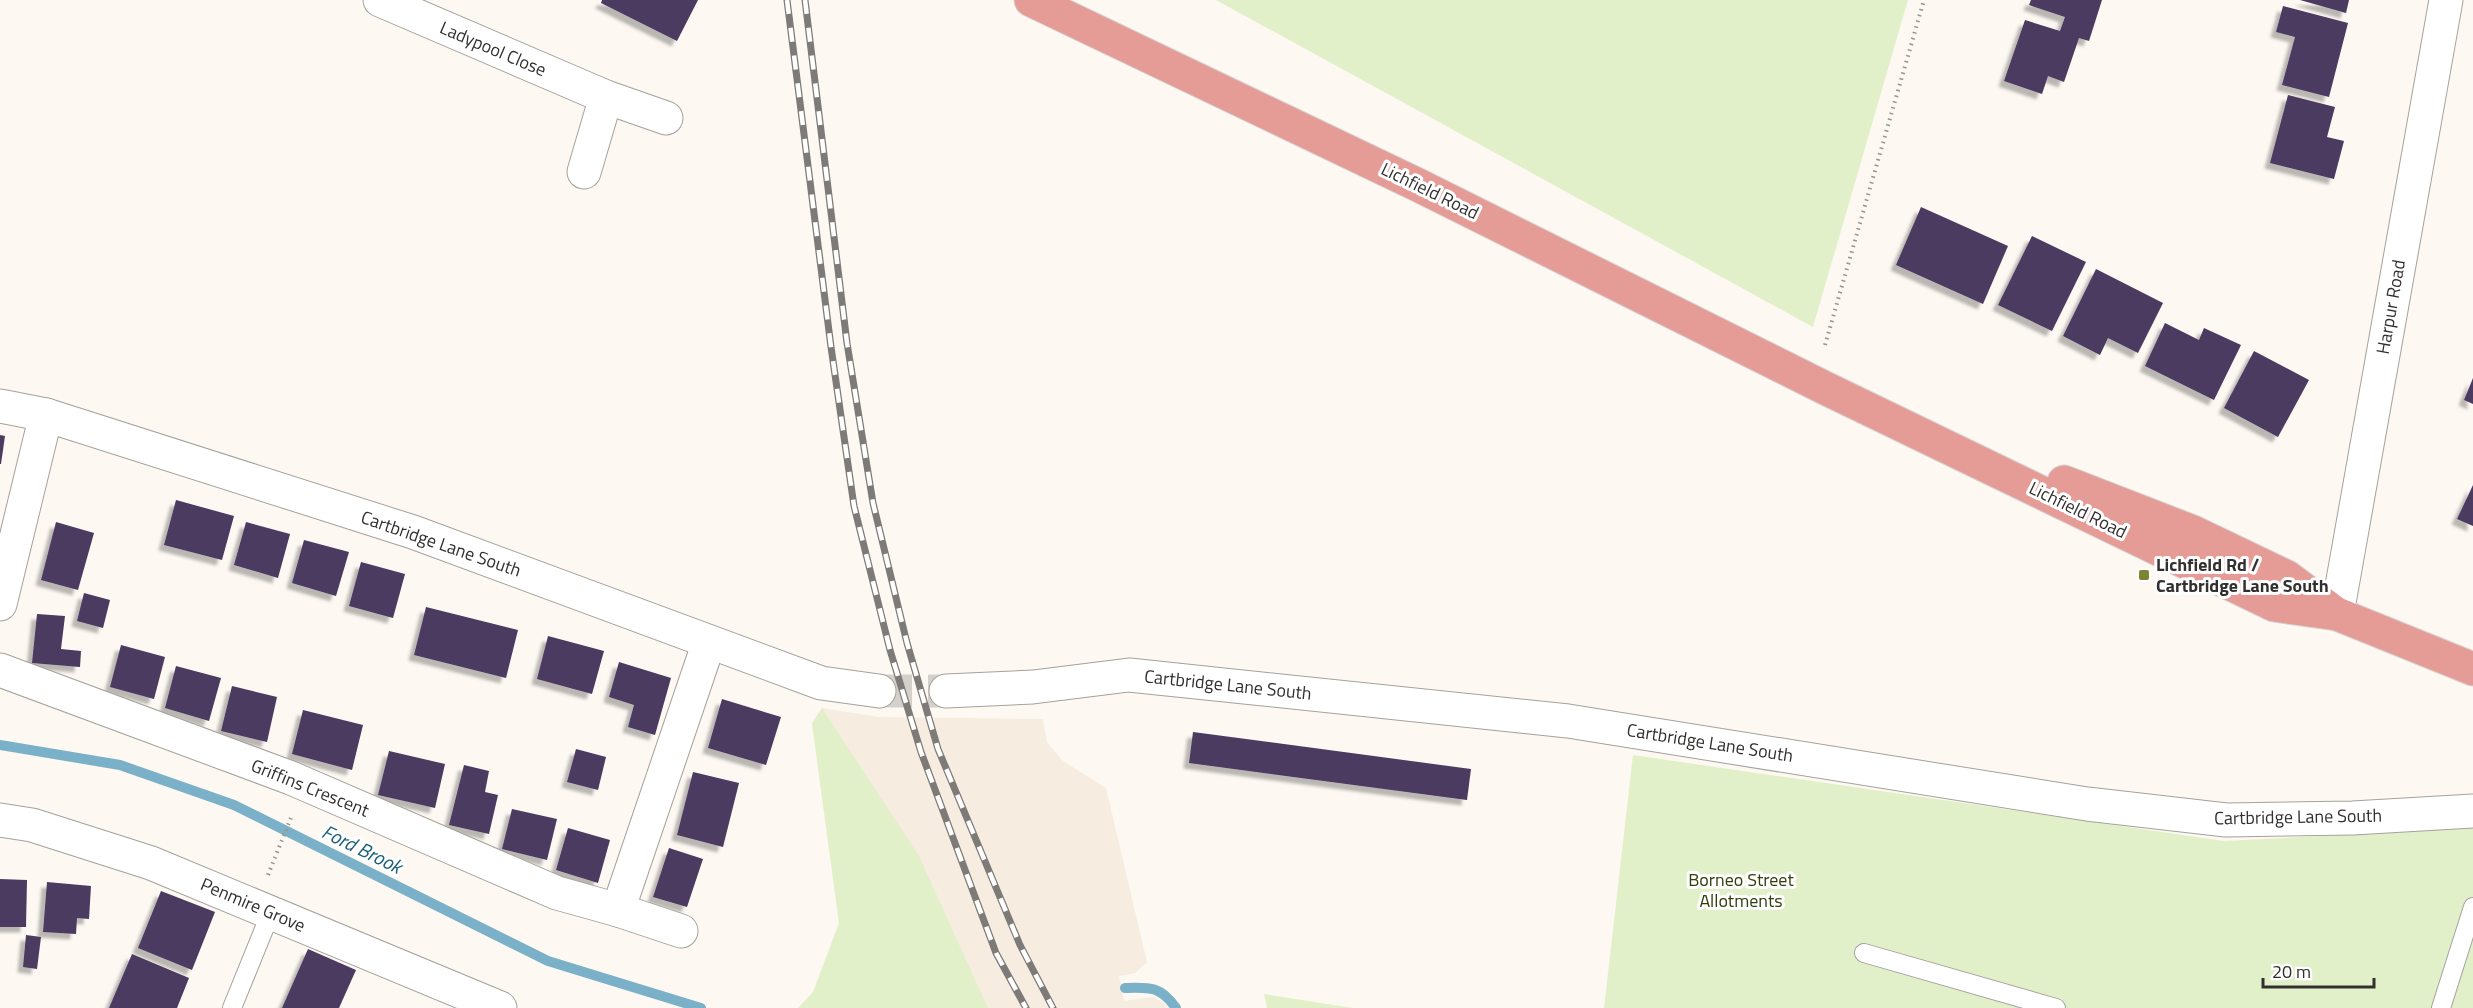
<svg xmlns="http://www.w3.org/2000/svg" width="2473" height="1008" font-family="'Titillium Web',sans-serif">
  <style>
    .built { fill: #f6ede0 }
    .green { fill: #e2f0ca }
    .lines { fill: none; stroke-linecap: round; stroke-linejoin: round }
    .stream { stroke: #7bb1c8; stroke-width: 10 }
    .building { fill: #4b3a60; filter: url(#shadow) }
    .minor-tunnel { stroke: #d4d0cb; stroke-width: 33; stroke-dasharray: 33 16; stroke-linecap: butt }
    .service-casing { stroke: #a5a19c; stroke-width: 20 }
    .minor-casing { stroke: #a5a19c; stroke-width: 35 }
    .trunk-casing { stroke: #d6d6d5; stroke-width: 35 }
    .path { stroke: #989490; stroke-width: 4; stroke-dasharray: 1.5 4.5; stroke-linecap: butt }
    .service { stroke: #fff; stroke-width: 18 }
    .minor { stroke: #fff; stroke-width: 33 }
    .trunk { stroke: #e69c96; stroke-width: 33 }
    .rail-casing { stroke: #7e7a77; stroke-width: 7 }
    .rail { stroke: #fff; stroke-width: 4.5; stroke-dasharray: 14; stroke-linecap: butt }
    .poi-dot { fill: #7b8430; stroke: #fff; stroke-width: 2 }
    .labels { text-anchor: middle; stroke-width: 6; stroke-linejoin: round; paint-order: stroke }
    .street-label { font-size: 18px; fill: #32302e; stroke: #fff }
    .poi-label { font-size: 18px; font-weight: bold; fill: #32302e; stroke: #fff; text-anchor: start }
    .park-label { font-size: 18px; fill: #313f0b; stroke: #fff }
    .water-label { font-size: 20px; font-style: italic; fill: #1c6078; stroke: #fff }
  </style>
  <defs>
    <filter id="shadow"><feDropShadow dx="-5.5" dy="5.5" stdDeviation="1.5" flood-color="#0004"/></filter>
  </defs>
  <rect width="100%" height="100%" fill="#fdf8f2"/>
  <polygon class="built" points="822,708 879,717 1043,719 1047,742 1063,761 1106,788 1147,962 1135,973 1119,976 1124,1001 1153,997 1164,1003 1167,1008 854,1008 839,923 812,723"/>
  <g class="green">
    <polygon points="1216,0 1908,0 1813,327"/>
    <polygon points="822,708 919,856 988,1008 798,1008 813,992 839,923 812,723"/>
    <polygon points="1633,755 2224,841 2473,828 2473,1008 1604,1008"/>
    <polygon points="1264,994 1353,1008 1267,1008"/>
  </g>
  <g class="lines">
    <g class="stream">
      <polyline points="0,745 120,765 234,805 548,961 701,1008"/>
      <path d="M1125,988C1150,987 1160,986 1176,1008"/>
    </g>
  </g>
  <g class="building">
    <polygon points="602,0 698,0 677,41 601,3"/>
    <polygon points="2031,0 2102,0 2089,41 2079,38 2064,82 2048,76 2042,94 2004,81 2025,20 2060,31 2065,17 2029,5"/>
    <polygon points="2300,0 2349,0 2346,13"/>
    <polygon points="2283,6 2348,23 2329,97 2282,85 2295,37 2276,32"/>
    <polygon points="2288,95 2335,107 2327,137 2344,141 2334,179 2270,163"/>
    <polygon points="1921,207 2008,246 1983,304 1896,265"/>
    <polygon points="2032,236 2086,262 2052,331 1998,305"/>
    <polygon points="2096,269 2163,303 2138,353 2108,338 2100,355 2063,336"/>
    <polygon points="2165,323 2199,340 2204,328 2241,345 2214,400 2145,366"/>
    <polygon points="2254,351 2309,380 2278,437 2224,408"/>
    <polygon points="2473,378 2473,404 2464,400"/>
    <polygon points="0,435 5,436 1,464 0,464"/>
    <polygon points="2473,485 2473,526 2457,519"/>
    <polygon points="176,500 234,516 222,560 164,545"/>
    <polygon points="56,522 94,533 78,590 41,580"/>
    <polygon points="246,522 290,534 278,578 234,565"/>
    <polygon points="304,540 349,552 336,596 292,583"/>
    <polygon points="361,562 405,574 393,618 349,606"/>
    <polygon points="84,593 110,600 103,628 77,621"/>
    <polygon points="426,607 518,630 506,678 414,655"/>
    <polygon points="37,614 65,616 61,649 81,651 80,667 32,663"/>
    <polygon points="548,636 604,651 592,694 537,679"/>
    <polygon points="121,645 165,657 154,699 110,687"/>
    <polygon points="619,662 671,678 655,735 628,727 634,705 609,697"/>
    <polygon points="176,666 221,678 209,721 165,708"/>
    <polygon points="232,686 277,697 267,742 221,731"/>
    <polygon points="722,699 781,717 766,765 708,748"/>
    <polygon points="303,710 363,725 352,770 292,754"/>
    <polygon points="1193,732 1471,769 1467,800 1189,763"/>
    <polygon points="576,749 606,757 598,790 567,782"/>
    <polygon points="389,751 445,764 435,808 378,795"/>
    <polygon points="464,765 489,771 485,792 498,795 489,834 449,825"/>
    <polygon points="693,772 739,783 723,847 677,835"/>
    <polygon points="512,809 557,819 547,860 502,849"/>
    <polygon points="568,828 610,840 598,883 556,870"/>
    <polygon points="669,848 703,859 687,907 653,897"/>
    <polygon points="0,879 27,880 26,927 0,927"/>
    <polygon points="47,882 91,886 89,919 77,918 76,934 43,932"/>
    <polygon points="161,891 215,912 192,970 138,948"/>
    <polygon points="26,935 41,937 37,969 23,967"/>
    <polygon points="308,949 356,970 339,1008 282,1008"/>
    <polygon points="132,954 189,978 177,1008 109,1008"/>
  </g>
  <g class="lines">
    <polyline class="minor-tunnel" points="879,691 946,691"/>
    <defs>
      <g id="service">
        <polyline points="1864,953 2056,1008"/>
        <polyline points="232,1008 271,912"/>
        <polyline points="2441,1008 2473,907"/>
      </g>
      <g id="minor">
        <polyline points="380,0 606,97 666,118"/>
        <polyline points="584,172 606,97"/>
        <polyline points="0,406 46,415 413,532 821,683 879,691"/>
        <polyline points="0,604 46,415"/>
        <polyline points="2337,614 2446,0"/>
        <polyline points="0,670 291,778 557,893 618,910 681,931"/>
        <polyline points="946,691 1033,687 1129,675 1568,721 2087,804 2226,820 2353,818 2473,811"/>
        <polyline points="0,820 32,825 151,863 500,1008"/>
        <polyline points="618,910 709,642"/>
      </g>
      <g id="trunk">
        <polyline points="1031,0 1418,185 1825,388 2274,605 2337,614 2473,669"/>
        <polyline points="2064,482 2193,532 2287,577 2335,613"/>
      </g>
    </defs>
    <use href="#service" class="service-casing"/>
    <use href="#minor" class="minor-casing"/>
    <use href="#trunk" class="trunk-casing"/>
    <g class="path">
      <polyline points="1825,345 1924,0"/>
      <polyline points="268,875 292,815"/>
    </g>
    <use href="#service" class="service"/>
    <use href="#minor" class="minor"/>
    <use href="#trunk" class="trunk"/>
    <defs>
      <g id="rail">
        <polyline points="787,0 831,347 854,506 890,650 921,752 996,953 1026,1008"/>
        <polyline points="805,0 847,343 873,503 907,643 938,749 1020,945 1053,1008"/>
      </g>
    </defs>
    <use href="#rail" class="rail-casing"/>
    <use href="#rail" class="rail"/>
  </g>
  <rect class="poi-dot" x="2138" y="569" width="12" height="12" rx="3"/>
  <g class="labels">
    <g class="street-label">
      <text transform="translate(493 49) rotate(23)" y="6">Ladypool Close</text>
      <text transform="translate(1430 191) rotate(26)" y="6">Lichfield Road</text>
      <text transform="translate(2391 307) rotate(-80)" y="6">Harpur Road</text>
      <text transform="translate(2078 510) rotate(26)" y="6">Lichfield Road</text>
      <text transform="translate(441 544) rotate(19)" y="6">Cartbridge Lane South</text>
      <text transform="translate(1228 685) rotate(6)" y="6">Cartbridge Lane South</text>
      <text transform="translate(1710 743) rotate(9)" y="6">Cartbridge Lane South</text>
      <text transform="translate(310 788) rotate(22)" y="6">Griffins Crescent</text>
      <text transform="translate(2298 817) rotate(-1)" y="6">Cartbridge Lane South</text>
      <text transform="translate(253 905) rotate(23)" y="6">Penmire Grove</text>
    </g>
    <g class="poi-label">
      <text x="2156" y="571">Lichfield Rd /<tspan x="2156" dy="21">Cartbridge Lane South</tspan></text>
    </g>
    <g class="park-label">
      <text x="1741" y="886">Borneo Street<tspan x="1741" dy="21">Allotments</tspan></text>
    </g>
    <g class="water-label">
      <text transform="translate(362 849) rotate(26)" y="7">Ford Brook</text>
    </g>
  </g>
  <path d="M2263 978v9h111v-9" fill="none" stroke="#32302e" stroke-width="3"/>
  <text x="2272" y="978" font-size="18" fill="#32302e" stroke="#ffffff" stroke-width="4.5" paint-order="stroke">20 m</text>
</svg>
